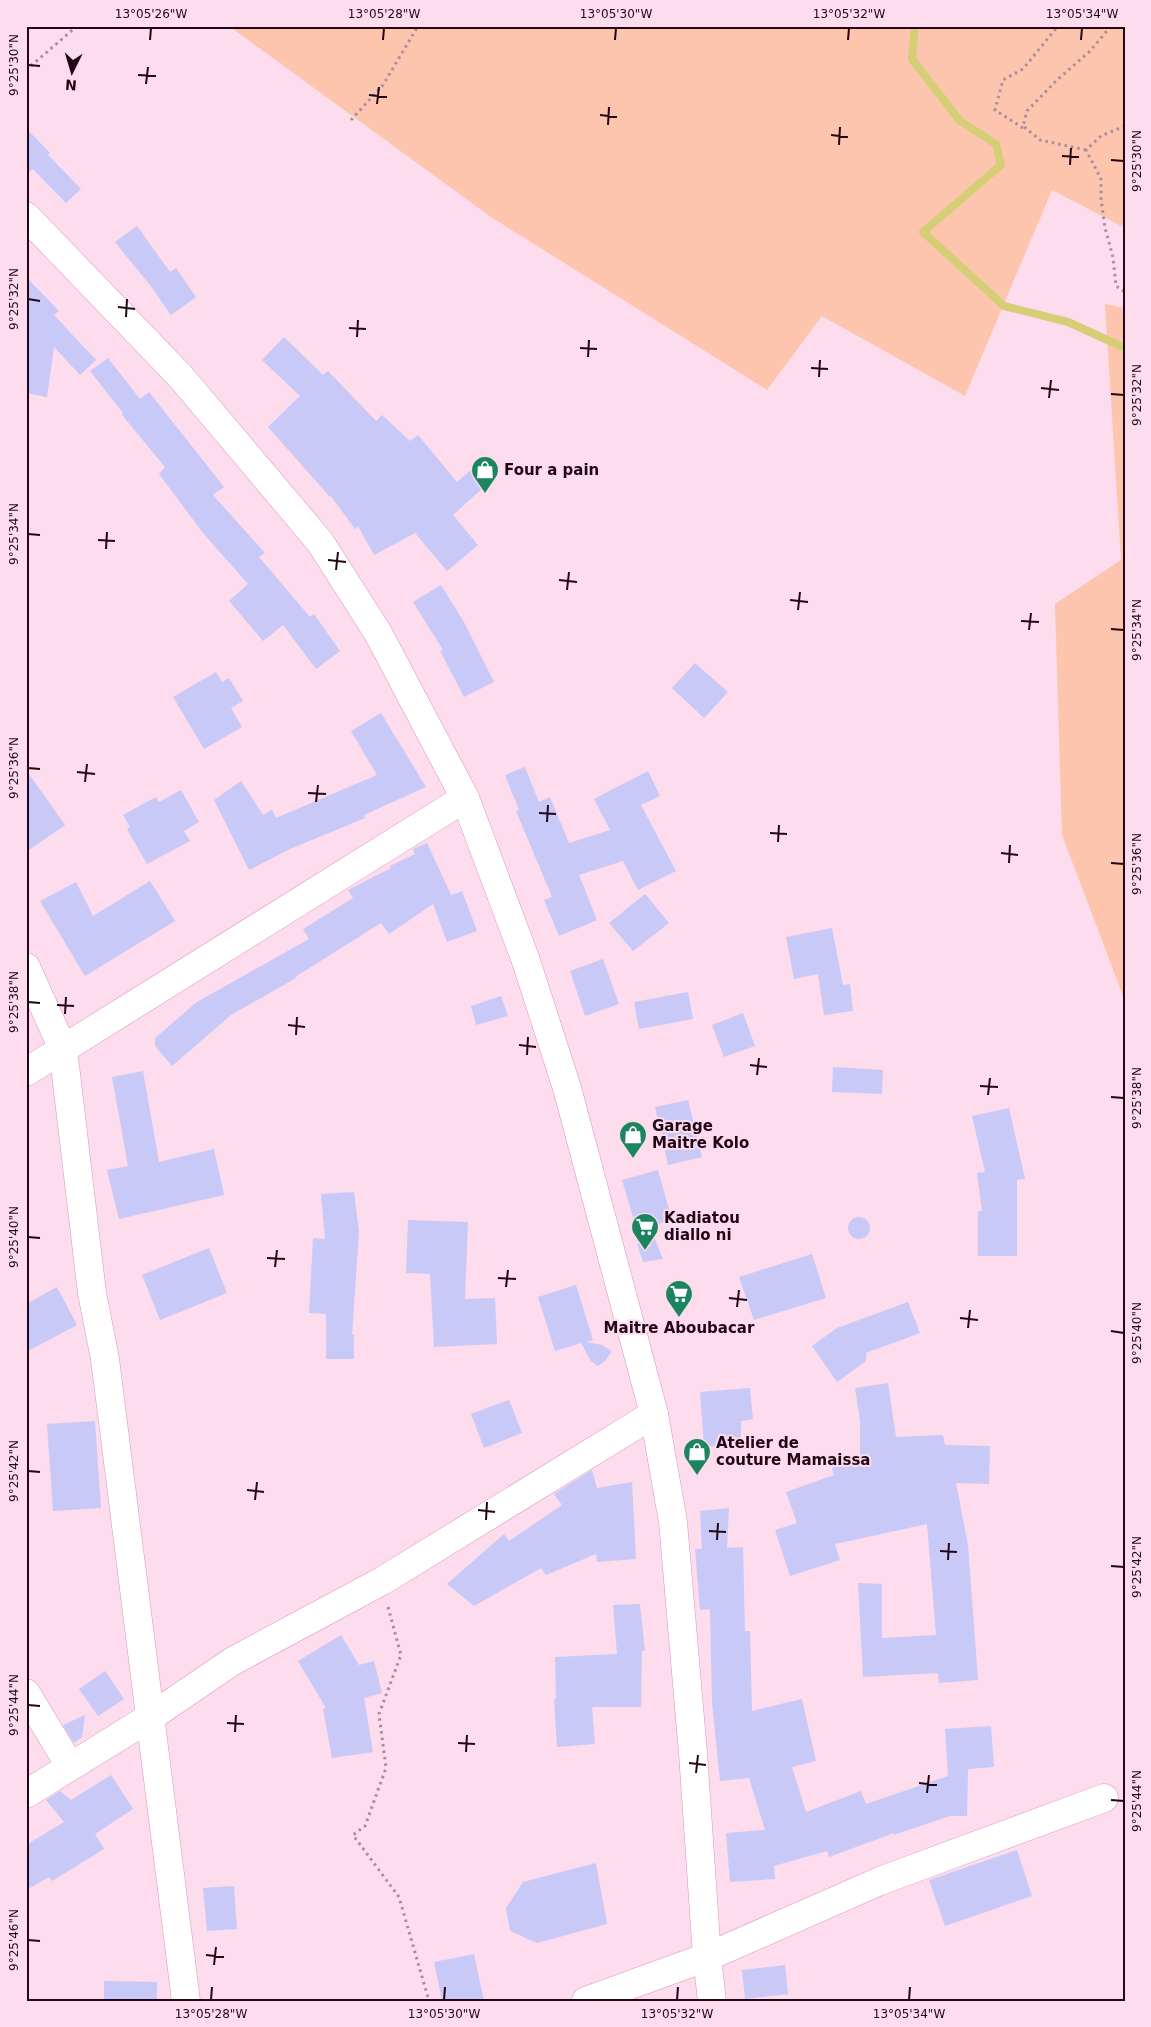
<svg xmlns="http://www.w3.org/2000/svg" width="1151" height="2027" font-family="'DejaVu Sans',sans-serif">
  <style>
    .green { fill: #fdc5ad }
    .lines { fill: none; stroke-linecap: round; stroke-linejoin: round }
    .stream { stroke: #d6ce77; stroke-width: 8 }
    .building { fill: #c8c9f6 }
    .minor-casing { stroke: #dd93be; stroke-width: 29 }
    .highway-casing { stroke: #dd93be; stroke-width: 29 }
    .path { stroke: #aa8c9d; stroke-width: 3; stroke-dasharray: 2.5 4; stroke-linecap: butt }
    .minor { stroke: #fff; stroke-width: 28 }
    .highway { stroke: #fff; stroke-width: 28 }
    .ticks { fill: none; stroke: #210717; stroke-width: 2 }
    .labels { text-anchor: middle; stroke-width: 4; stroke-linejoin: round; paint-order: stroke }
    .poi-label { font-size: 15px; font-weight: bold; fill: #210717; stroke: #fcdced; text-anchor: start }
    .neatline { fill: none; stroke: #210717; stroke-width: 2 }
    .ticks-label { font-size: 12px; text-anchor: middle; fill: #210717 }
  </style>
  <rect width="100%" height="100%" fill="#fcdced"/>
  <g class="green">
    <polygon points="229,26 1125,26 1125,228 1052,190 965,396 822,316 767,390 491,217"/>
    <polygon points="1105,304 1125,308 1125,1001 1062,835 1055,604 1121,560"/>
  </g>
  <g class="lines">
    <polyline class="stream" points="915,26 912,59 960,121 996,144 1001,165 923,232 1004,306 1068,322 1125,348"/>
  </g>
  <g class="building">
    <polygon points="26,128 50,153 48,155 81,189 66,203 33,169 26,175"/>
    <polygon points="137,226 170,272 176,268 196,297 171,315 150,285 115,242"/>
    <polygon points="26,277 59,311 54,315 96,360 80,375 54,347 47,397 26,393"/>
    <polygon points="284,337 323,375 328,371 376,421 382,415 410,441 418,435 457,482 481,461 496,476 453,515 478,545 447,571 415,533 374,555 358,526 355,529 331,496 330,497 268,427 300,396 262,360"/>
    <polygon points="108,358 140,399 149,392 224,487 213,495 265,553 259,557 310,617 314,614 340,651 316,669 283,625 263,641 229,601 248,584 203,533 159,474 165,467 122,415 123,413 90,371"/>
    <polygon points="441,585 465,624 494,682 464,697 440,651 443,650 413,602"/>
    <polygon points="695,663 728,692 704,718 672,688"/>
    <polygon points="216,672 222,682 229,678 243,701 231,708 242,727 204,749 173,697"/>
    <polygon points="381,713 426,787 364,815 365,818 290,849 249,870 214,800 241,781 263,815 272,810 276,818 377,775 351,731"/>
    <polygon points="525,767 539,802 550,797 569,843 610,830 594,799 648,771 660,796 641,805 676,871 638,890 623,861 579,875 597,920 559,936 544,900 552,897 516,811 519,810 505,775"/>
    <polygon points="26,770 65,825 26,852"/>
    <polygon points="181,790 199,822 184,831 190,841 147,864 127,829 130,827 123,815 156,797 159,802"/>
    <polygon points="427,843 451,895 462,891 477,931 447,942 433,904 389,934 381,923 295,977 296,978 231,1015 172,1066 155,1046 155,1038 197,1002 309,939 303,929 353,898 348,890 391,868 390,866 415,854 413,849"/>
    <polygon points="150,881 175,921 85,976 40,901 76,882 93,916"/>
    <polygon points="645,894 669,923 633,951 609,923"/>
    <polygon points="832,928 843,985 850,984 853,1011 824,1015 818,974 794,979 786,937"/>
    <polygon points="603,959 619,1004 585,1016 570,971"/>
    <polygon points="688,992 693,1019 639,1029 634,1002"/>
    <polygon points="501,996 508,1016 476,1025 471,1006"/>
    <polygon points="743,1013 755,1046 724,1057 712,1025"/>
    <polygon points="833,1067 883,1070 882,1094 832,1092"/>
    <polygon points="143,1071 159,1162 214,1149 224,1195 119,1219 107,1170 128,1166 112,1077"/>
    <polygon points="688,1100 702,1157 668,1165 655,1107"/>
    <polygon points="1009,1108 1025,1179 1017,1180 1017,1256 978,1256 978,1211 982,1211 977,1173 985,1172 972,1116"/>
    <polygon points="658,1170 672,1220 637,1230 622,1180"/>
    <polygon points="354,1192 359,1232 352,1335 354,1334 354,1359 326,1359 326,1314 309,1313 313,1238 325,1239 321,1194"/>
    <circle cx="859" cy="1228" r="11"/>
    <polygon points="408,1220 468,1222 465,1299 495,1298 497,1344 434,1347 430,1274 406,1273"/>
    <polygon points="655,1239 663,1259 643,1262 637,1244"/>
    <polygon points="209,1248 227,1293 160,1320 142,1275"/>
    <polygon points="812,1254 826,1298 754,1320 739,1277"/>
    <polygon points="576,1285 593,1340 586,1342 602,1345 612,1351 605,1361 598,1366 591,1361 581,1343 555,1351 538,1297"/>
    <polygon points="57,1287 77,1325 26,1352 26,1304"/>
    <polygon points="908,1302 920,1333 866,1353 866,1361 837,1382 812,1346 837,1328"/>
    <polygon points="888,1383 896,1437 943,1435 945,1445 990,1446 989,1484 956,1483 968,1545 978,1680 939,1683 938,1673 863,1677 858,1583 882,1584 882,1638 936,1635 927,1524 835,1544 840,1560 790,1576 775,1530 797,1523 786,1492 834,1475 832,1468 860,1458 860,1421 855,1388"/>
    <polygon points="750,1388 753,1419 741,1421 741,1444 704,1447 700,1392"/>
    <polygon points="509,1400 522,1433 484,1448 471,1414"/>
    <polygon points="95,1421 101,1508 53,1511 47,1424"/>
    <polygon points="592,1470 597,1488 632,1482 636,1559 597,1562 596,1554 546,1575 541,1568 474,1606 447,1584 504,1534 509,1541 562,1505 554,1494"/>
    <polygon points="729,1508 727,1548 743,1547 745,1631 750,1631 752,1711 802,1699 816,1761 792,1767 806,1812 861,1791 866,1804 948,1776 945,1729 991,1726 994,1767 968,1769 967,1816 950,1816 894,1835 894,1833 829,1857 827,1851 774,1866 775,1879 730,1882 726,1833 765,1830 749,1778 720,1781 712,1703 710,1609 700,1610 695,1549 702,1549 700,1511"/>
    <polygon points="640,1604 645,1651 642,1651 641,1707 592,1707 595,1744 557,1747 554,1699 556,1699 555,1657 617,1654 613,1605"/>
    <polygon points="341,1635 359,1665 374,1661 382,1693 364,1698 373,1752 332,1758 323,1709 326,1708 298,1661"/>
    <polygon points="105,1671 124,1699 98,1716 79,1689"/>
    <polygon points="85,1715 82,1737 74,1743 63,1725"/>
    <polygon points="111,1775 133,1809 95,1834 104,1849 52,1881 49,1877 26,1890 26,1845 64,1822 46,1800 60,1791 71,1800"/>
    <polygon points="1017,1850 1032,1896 945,1926 929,1880"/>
    <polygon points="596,1863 607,1924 537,1943 510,1931 506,1908 523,1882"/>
    <polygon points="234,1886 237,1929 207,1931 203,1888"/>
    <polygon points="474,1954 484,2001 442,2001 434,1962"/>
    <polygon points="785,1965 788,1994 745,1999 742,1970"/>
    <polygon points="104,1981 157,1982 157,2001 104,2001"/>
  </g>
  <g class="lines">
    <defs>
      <g id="minor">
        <polyline points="26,967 63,1049 92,1293 105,1359 186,2001"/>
        <polyline points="26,1072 465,798"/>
        <polyline points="26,1693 70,1766"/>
        <polyline points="26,1794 149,1718 233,1661 382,1581 654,1414"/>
        <polyline points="586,2001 707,1957 880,1881 1104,1798"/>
      </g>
      <polyline id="highway" points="26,216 181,377 320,542 378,633 465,798 526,961 567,1088 654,1414 673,1522 693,1753 707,1957 712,2001"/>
    </defs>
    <use href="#minor" class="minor-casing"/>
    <use href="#highway" class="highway-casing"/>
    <g class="path">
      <polyline points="26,70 77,26"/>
      <polyline points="351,120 383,85 418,26"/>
      <polyline points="1125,126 1101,136 1086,150 1101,179 1101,199 1105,228 1113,257 1116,286 1125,292"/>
      <polyline points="1023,128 995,110 1003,80 1023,69 1058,26"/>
      <polyline points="1086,150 1040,140 1023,126 1027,111 1056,81 1090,51 1111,26"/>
      <polyline points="388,1607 401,1655 379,1714 386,1768 365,1826 353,1835 399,1897 429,2001"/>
    </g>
    <use href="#minor" class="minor"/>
    <use href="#highway" class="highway"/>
  </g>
  <path class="ticks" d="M150,40L151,28M383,40L384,28M615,40L616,28M848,40L849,28M1081,40L1082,28M28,65L40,66M138,75L156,76M146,84L148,67M369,95L387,97M377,104L379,87M600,115L617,117M608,125L609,107M831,135L848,137M839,145L840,127M1062,156L1079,157M1111,160L1124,161M1070,165L1071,148M28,299L40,301M118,307L135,309M126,317L127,299M349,328L366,329M357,337L358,320M580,348L597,349M588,357L589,340M811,368L828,369M819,377L820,360M1041,388L1059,390M1111,394L1124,395M1049,398L1051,380M28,534L40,535M98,540L115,541M106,549L107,532M328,560L346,562M336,570L338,552M559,580L577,582M567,590L569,572M790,600L808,602M798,610L800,592M1021,621L1039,622M1111,629L1124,630M1029,630L1031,613M28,768L40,769M77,772L95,774M85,782L87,764M308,793L326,794M316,802L318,785M539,813L556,814M547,822L548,805M770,833L787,834M778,842L779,825M1001,853L1018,855M1009,863L1010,845M1111,863L1124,864M28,1002L40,1003M57,1005L74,1006M65,1014L66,997M288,1025L305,1027M296,1035L297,1017M519,1045L536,1047M527,1055L528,1037M750,1065L767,1067M757,1075L759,1058M980,1086L998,1087M988,1095L990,1078M1111,1097L1124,1098M28,1237L40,1238M267,1258L285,1259M275,1267L277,1250M498,1278L516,1279M506,1287L508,1270M729,1298L747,1300M737,1307L739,1290M960,1318L978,1320M968,1328L970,1310M1111,1331L1124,1333M28,1471L40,1472M247,1490L264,1492M255,1500L257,1482M478,1510L495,1512M486,1520L487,1502M709,1531L726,1532M717,1540L718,1523M940,1551L957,1552M948,1560L949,1543M1111,1566L1124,1567M28,1705L40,1706M227,1723L244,1724M235,1732L236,1715M458,1743L475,1744M466,1752L467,1735M689,1763L706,1765M696,1773L698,1755M919,1783L937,1785M927,1793L929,1775M1111,1800L1124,1801M28,1940L40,1941M206,1955L224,1957M214,1965L216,1947M211,2000L212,1987M444,2000L445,1987M677,2000L678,1987M909,2000L910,1987"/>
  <defs>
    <symbol id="shop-pin" viewBox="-11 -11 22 30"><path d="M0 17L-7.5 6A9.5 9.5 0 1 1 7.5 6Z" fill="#1c845f" stroke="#fcdced"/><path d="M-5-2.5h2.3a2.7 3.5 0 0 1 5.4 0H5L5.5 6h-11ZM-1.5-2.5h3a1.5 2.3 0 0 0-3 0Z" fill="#fff"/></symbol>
    <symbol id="supermarket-pin" viewBox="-11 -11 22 30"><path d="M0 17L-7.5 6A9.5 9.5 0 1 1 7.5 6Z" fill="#1c845f" stroke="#fcdced"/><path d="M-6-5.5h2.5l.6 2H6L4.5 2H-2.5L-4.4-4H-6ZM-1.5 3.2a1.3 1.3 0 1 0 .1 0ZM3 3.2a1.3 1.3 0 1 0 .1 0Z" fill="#fff"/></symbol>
  </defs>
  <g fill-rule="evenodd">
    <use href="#shop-pin" x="469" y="454" width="32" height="43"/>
    <use href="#shop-pin" x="617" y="1119" width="32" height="43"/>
    <use href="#supermarket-pin" x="629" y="1211" width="32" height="43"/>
    <use href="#supermarket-pin" x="663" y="1278" width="32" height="43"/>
    <use href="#shop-pin" x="681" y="1436" width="32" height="43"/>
  </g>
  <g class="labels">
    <g class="poi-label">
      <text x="504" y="475">Four a pain</text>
      <text x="652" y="1131">Garage<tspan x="652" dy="17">Maitre Kolo</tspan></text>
      <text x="664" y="1223">Kadiatou<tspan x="664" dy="17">diallo ni</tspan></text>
      <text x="679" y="1333" text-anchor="middle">Maitre Aboubacar</text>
      <text x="716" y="1448">Atelier de<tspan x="716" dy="17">couture Mamaissa</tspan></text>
    </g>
  </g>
  <rect width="1151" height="2027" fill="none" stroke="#fcdced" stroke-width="55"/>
  <g transform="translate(72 72) rotate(185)" stroke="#fcdced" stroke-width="4" paint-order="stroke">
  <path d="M0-4L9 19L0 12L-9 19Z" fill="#210717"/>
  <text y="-8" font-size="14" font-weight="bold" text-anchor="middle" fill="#210717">N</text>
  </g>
  <rect x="28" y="28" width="1096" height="1972" class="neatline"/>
  <g class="ticks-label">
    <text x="151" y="18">13°05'26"W</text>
    <text x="384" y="18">13°05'28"W</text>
    <text x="616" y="18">13°05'30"W</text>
    <text x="849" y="18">13°05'32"W</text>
    <text x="1082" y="18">13°05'34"W</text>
    <text transform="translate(14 65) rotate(-90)" y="4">9°25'30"N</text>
    <text transform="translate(1137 161) rotate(-90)" y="4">9°25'30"N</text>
    <text transform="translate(14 299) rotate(-90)" y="4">9°25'32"N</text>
    <text transform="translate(1137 395) rotate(-90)" y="4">9°25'32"N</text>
    <text transform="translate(14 534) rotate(-90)" y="4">9°25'34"N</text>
    <text transform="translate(1137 630) rotate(-90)" y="4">9°25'34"N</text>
    <text transform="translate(14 768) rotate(-90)" y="4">9°25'36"N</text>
    <text transform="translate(1137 864) rotate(-90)" y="4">9°25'36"N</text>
    <text transform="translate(14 1002) rotate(-90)" y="4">9°25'38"N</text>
    <text transform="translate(1137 1098) rotate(-90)" y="4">9°25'38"N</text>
    <text transform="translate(14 1237) rotate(-90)" y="4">9°25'40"N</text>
    <text transform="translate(1137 1333) rotate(-90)" y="4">9°25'40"N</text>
    <text transform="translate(14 1471) rotate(-90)" y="4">9°25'42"N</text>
    <text transform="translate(1137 1567) rotate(-90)" y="4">9°25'42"N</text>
    <text transform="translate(14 1705) rotate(-90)" y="4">9°25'44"N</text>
    <text transform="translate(1137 1801) rotate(-90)" y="4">9°25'44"N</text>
    <text transform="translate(14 1940) rotate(-90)" y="4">9°25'46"N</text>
    <text x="211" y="2018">13°05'28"W</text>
    <text x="444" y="2018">13°05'30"W</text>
    <text x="677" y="2018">13°05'32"W</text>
    <text x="909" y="2018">13°05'34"W</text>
  </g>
</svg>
